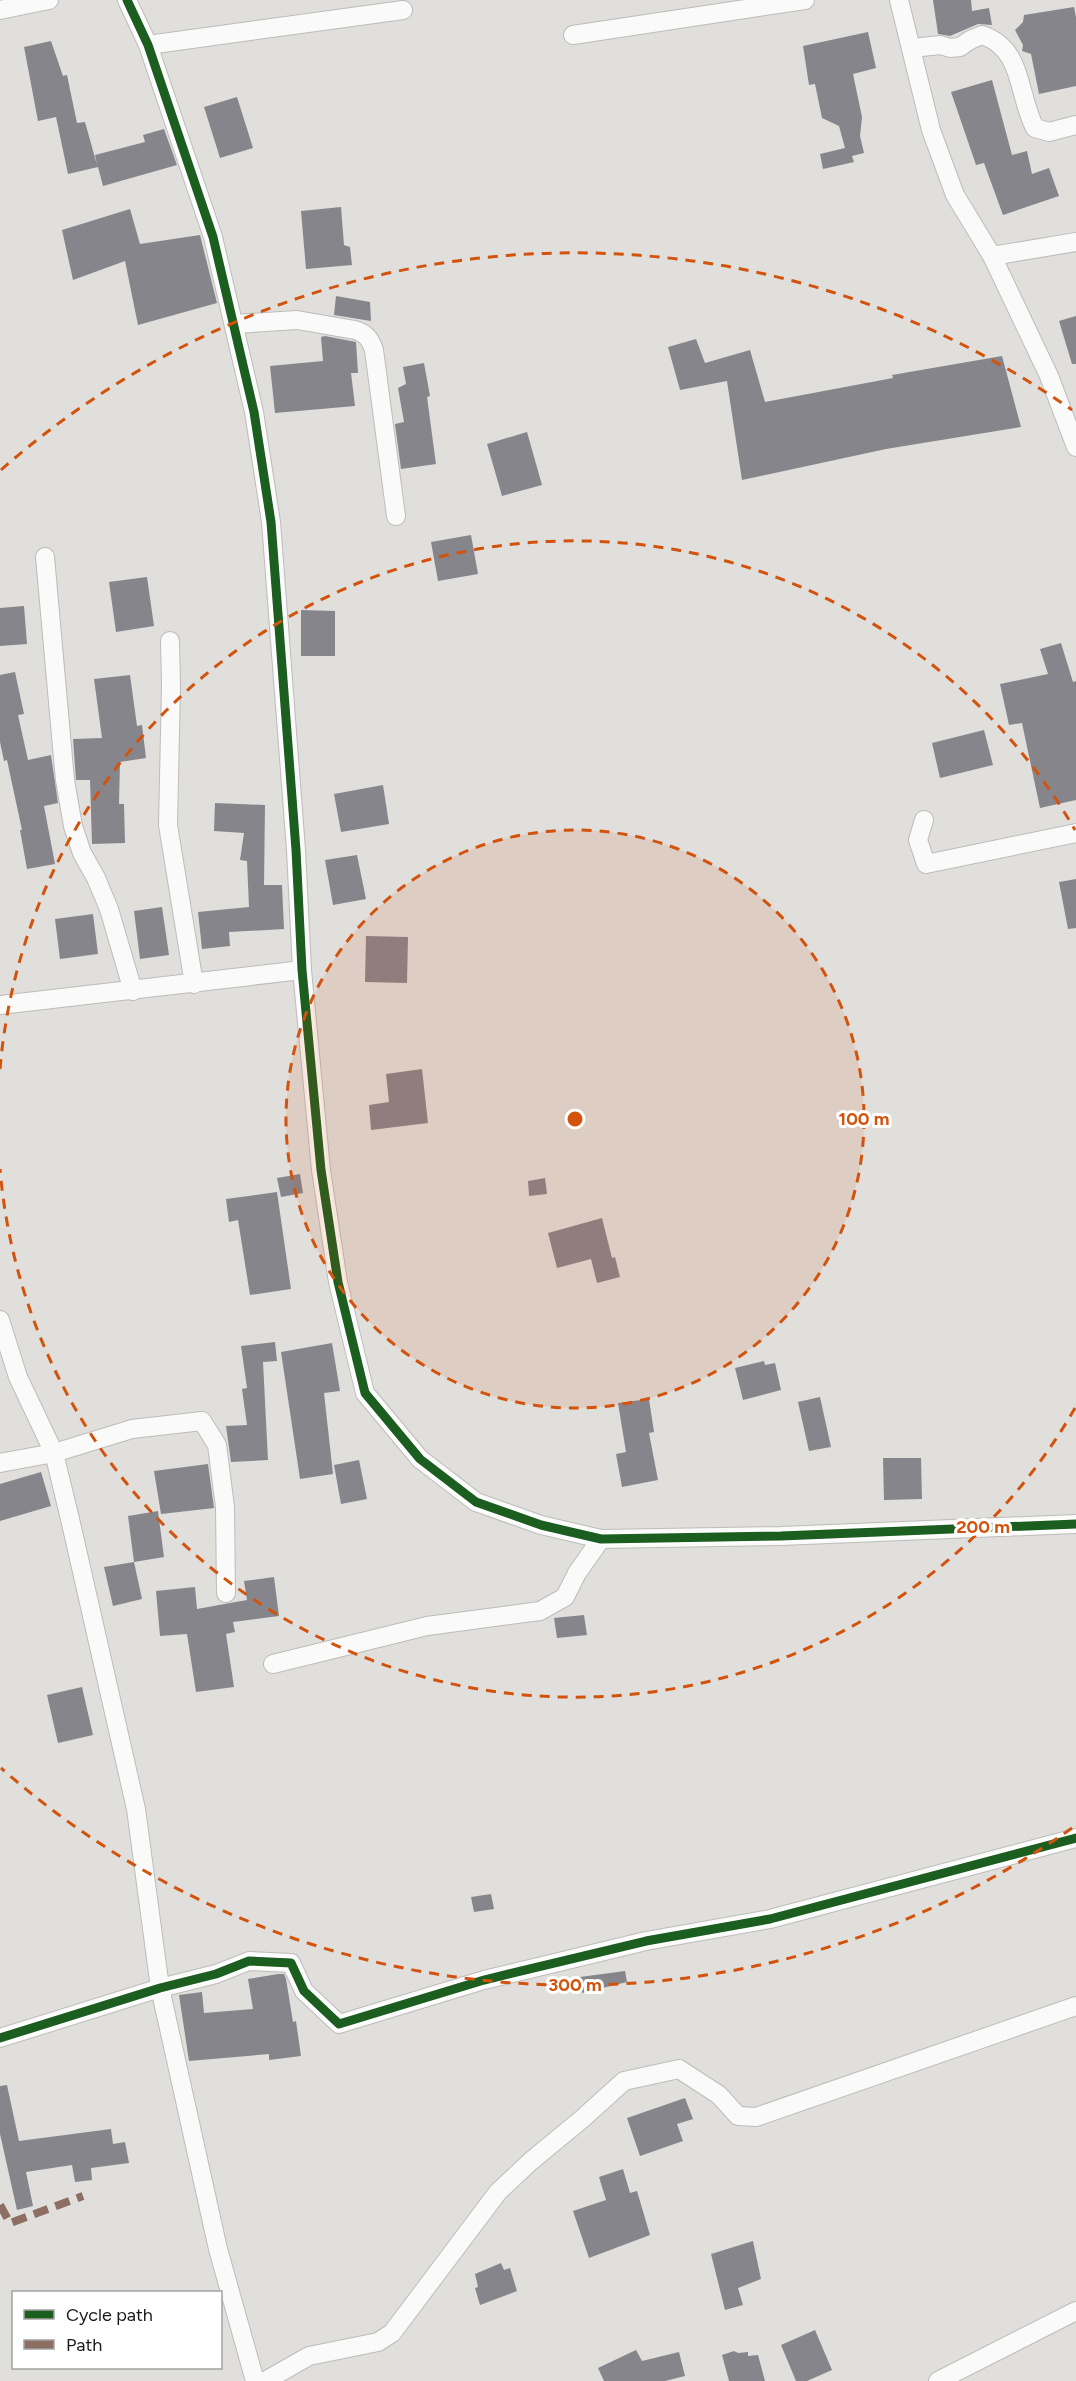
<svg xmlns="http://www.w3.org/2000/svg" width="1076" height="2381" font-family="Figtree,sans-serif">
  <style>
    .building { fill: #86858c }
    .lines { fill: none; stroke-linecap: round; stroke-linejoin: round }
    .minor-casing { stroke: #bdbcba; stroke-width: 20 }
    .minor { stroke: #fafafa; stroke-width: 18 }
    .quiet { stroke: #8d6e63; stroke-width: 8; stroke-dasharray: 15 8; stroke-linecap: butt }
    .cycleway-casing { stroke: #fff; stroke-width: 13 }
    .cycleway { stroke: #1b5e20; stroke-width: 9 }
    .ring { fill: none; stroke: #d3530d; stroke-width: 3; stroke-dasharray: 10 8 }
    .centre { fill: #d3530d; stroke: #fff; stroke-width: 3 }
    .ring-label { font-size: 18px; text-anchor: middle; font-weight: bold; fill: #d3530d; stroke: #fff; stroke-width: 6; stroke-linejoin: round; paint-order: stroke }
  </style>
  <rect width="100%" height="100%" fill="#e0dfdc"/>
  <g class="building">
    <polygon points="933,0 971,0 972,11 989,8 992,25 978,24 950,36 938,34"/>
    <polygon points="1074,7 1076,17 1076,86 1039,94 1031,54 1022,51 1023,45 1015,30 1023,22 1024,15"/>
    <polygon points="868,32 876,68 853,74 862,117 860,136 864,153 852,156 854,162 823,169 820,154 845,148 839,126 822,118 815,84 809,85 803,46"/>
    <polygon points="51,41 63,76 67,75 77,123 85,122 97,165 95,155 145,142 143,135 164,129 177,165 103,186 98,167 68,174 56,117 38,121 24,47"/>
    <polygon points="992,80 1012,155 1027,151 1032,174 1049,168 1059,196 1003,215 984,163 976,165 951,92"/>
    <polygon points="237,97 253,148 220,158 204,107"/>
    <polygon points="341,207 344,245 350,247 352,265 306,269 301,211"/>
    <polygon points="130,209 140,244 200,235 217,303 138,325 125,261 73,280 62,230"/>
    <polygon points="336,296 370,302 371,321 334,315"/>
    <polygon points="1076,316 1076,364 1072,364 1059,321"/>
    <polygon points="325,336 356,342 358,373 351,373 355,406 275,413 270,366 323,361 321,337"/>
    <polygon points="696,339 705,363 750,350 765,402 893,378 892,375 1002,356 1021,427 886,449 742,480 727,381 680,390 668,347"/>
    <polygon points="424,363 430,396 427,397 436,464 401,469 395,424 404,422 398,388 406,384 403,367"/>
    <polygon points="527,432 542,485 502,496 487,444"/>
    <polygon points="471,535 478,574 438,581 431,542"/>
    <polygon points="147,577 154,626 116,632 109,582"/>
    <polygon points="24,606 27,644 0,646 0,608"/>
    <polygon points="301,610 335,611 335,656 301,656"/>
    <polygon points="1061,643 1073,682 1076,681 1076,800 1040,808 1022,723 1009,725 1000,684 1048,674 1040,649"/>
    <polygon points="15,672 24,714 18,715 28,760 51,755 58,803 44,806 55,864 27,869 20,830 22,830 7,760 4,761 0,742 0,675"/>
    <polygon points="130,675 137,726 142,725 146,758 120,762 119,804 124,804 125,843 92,844 90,780 76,780 73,739 102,738 94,679"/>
    <polygon points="984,730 993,765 940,778 932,743"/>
    <polygon points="383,785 389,824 341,832 334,794"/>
    <polygon points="215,803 265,805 264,885 282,885 284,929 229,932 230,946 202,949 198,912 249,907 247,861 240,860 244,833 214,831"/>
    <polygon points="357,855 366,899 333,905 325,860"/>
    <polygon points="1076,879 1076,928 1068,929 1059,882"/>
    <polygon points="162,907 169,955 140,959 134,911"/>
    <polygon points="93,914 98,954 60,959 55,919"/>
    <polygon points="366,936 408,937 407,983 365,982"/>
    <polygon points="422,1069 428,1123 371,1130 369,1105 389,1102 386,1074"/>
    <polygon points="300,1174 303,1193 281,1197 277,1178"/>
    <polygon points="545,1178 547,1194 529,1196 528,1181"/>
    <polygon points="277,1192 291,1289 250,1295 238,1220 229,1222 226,1199"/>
    <polygon points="602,1218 612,1258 615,1257 620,1277 597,1283 591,1259 557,1268 548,1233"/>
    <polygon points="275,1342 277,1361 263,1362 268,1460 231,1462 226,1426 247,1425 242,1389 247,1388 241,1346"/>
    <polygon points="332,1343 340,1391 324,1393 333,1474 300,1479 281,1352"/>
    <polygon points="764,1361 765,1365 775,1363 781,1390 743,1400 735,1368"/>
    <polygon points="820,1397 831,1447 809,1451 798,1402"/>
    <polygon points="649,1399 654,1432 649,1433 658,1480 622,1487 616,1454 626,1452 618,1403"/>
    <polygon points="883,1458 921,1458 922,1499 884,1500"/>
    <polygon points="359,1460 367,1499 341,1504 334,1465"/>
    <polygon points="208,1464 214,1508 161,1514 154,1471"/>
    <polygon points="41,1472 51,1506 0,1521 0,1484"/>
    <polygon points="158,1511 164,1557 134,1562 128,1516"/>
    <polygon points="134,1562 142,1599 113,1606 104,1567"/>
    <polygon points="274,1577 279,1616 233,1622 235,1632 226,1634 234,1687 196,1692 187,1634 160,1636 156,1591 195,1587 197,1609 247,1600 244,1581"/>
    <polygon points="584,1615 587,1635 557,1638 554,1618"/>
    <polygon points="82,1687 93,1735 58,1743 47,1695"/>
    <polygon points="491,1894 494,1909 474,1912 471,1897"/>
    <polygon points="625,1971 627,1982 582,1993 580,1977"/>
    <polygon points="278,1974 284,1974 286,1979 293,2022 296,2021 301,2056 269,2060 269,2054 189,2061 179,1995 202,1992 204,2013 253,2009 248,1979"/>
    <polygon points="7,2085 19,2141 111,2129 113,2144 125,2142 129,2163 91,2168 92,2180 75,2182 72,2165 26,2172 33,2206 17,2210 0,2134 0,2086"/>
    <polygon points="685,2098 693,2119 677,2124 683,2141 640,2156 627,2118"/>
    <polygon points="623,2169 630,2193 637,2191 650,2235 589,2258 573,2211 606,2200 599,2177"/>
    <polygon points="753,2241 761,2279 738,2288 743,2305 725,2310 711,2254"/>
    <polygon points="501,2263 504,2270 510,2268 517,2291 480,2305 475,2288 478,2287 475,2274"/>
    <polygon points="815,2330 832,2370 807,2381 796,2381 781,2345"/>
    <polygon points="636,2350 642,2361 679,2352 685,2376 665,2381 604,2381 598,2368"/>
    <polygon points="734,2351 738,2353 748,2352 748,2356 758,2355 765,2381 729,2381 722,2355"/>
  </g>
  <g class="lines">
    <defs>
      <g id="minor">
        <polyline points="127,0 148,45 213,237 254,412 271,522 296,850 302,970 321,1170 338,1282 365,1393 420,1459 476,1502 541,1525 601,1539 781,1536 1076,1524"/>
        <polyline points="899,0 931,130 955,195 992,256 1049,376 1076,447"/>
        <polyline points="0,10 49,0"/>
        <polyline points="573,35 805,0"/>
        <polyline points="148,45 403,10"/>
        <path d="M912,48L940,45L950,48L960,47L970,40L982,35C1024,49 1017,94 1035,128L1049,132L1076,125"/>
        <polyline points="992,256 1076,242"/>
        <path d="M235,324L297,320L355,330C367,334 370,339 374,350L396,516"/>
        <polyline points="45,557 65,780 73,826 82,853 96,878 109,909 133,991"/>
        <polyline points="170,641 171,686 168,825 194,984"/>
        <polyline points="924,820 918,840 926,864 1076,833"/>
        <polyline points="0,1005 302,970"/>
        <polyline points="0,1320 18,1377 54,1453 70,1519 136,1809 160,1988 218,2249 255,2381"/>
        <polyline points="0,1463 54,1453 132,1429 202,1421 217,1445 225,1507 226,1593"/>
        <polyline points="273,1664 427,1626 540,1611 565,1597 577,1573 601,1539"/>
        <polyline points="0,2038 160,1988 216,1974 249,1961 291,1963 304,1991 339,2024 484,1980 646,1941 770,1919 1076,1838"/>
        <polyline points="265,2381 309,2356 378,2342 392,2333 498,2192 531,2161 582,2119 624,2081 679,2069 719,2095 738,2116 756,2117 1076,2006"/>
        <polyline points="938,2381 1076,2311"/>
      </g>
    </defs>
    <use href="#minor" class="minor-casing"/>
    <use href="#minor" class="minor"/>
    <polyline class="quiet" points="0,2205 10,2223 83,2196"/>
    <defs>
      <g id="cycleway">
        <polyline points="127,0 148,45 213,237 254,412 271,522 296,850 302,970 321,1170 338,1282 365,1393 420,1459 476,1502 541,1525 601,1539 781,1536 1076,1524"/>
        <polyline points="0,2038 160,1988 216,1974 249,1961 291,1963 304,1991 339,2024 484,1980 646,1941 770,1919 1076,1838"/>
      </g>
    </defs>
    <use href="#cycleway" class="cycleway-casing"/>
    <use href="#cycleway" class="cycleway"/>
  </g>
  <circle cx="575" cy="1119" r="289" fill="#d3530d" fill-opacity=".12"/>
  <g class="ring">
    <circle cx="575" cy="1119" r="289"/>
    <path d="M1075 1408A577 577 0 0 1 0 1169M0 1069A577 577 0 0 1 1075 830"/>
    <path d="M1072 1828A866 866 0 0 1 1 1768M1 470A866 866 0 0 1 1072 410"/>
  </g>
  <circle cx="575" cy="1119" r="9" class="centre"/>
  <g class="ring-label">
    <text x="864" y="1125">100 m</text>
    <text x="983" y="1533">200 m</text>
    <text x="575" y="1991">300 m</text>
  </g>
  <rect x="12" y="2291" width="210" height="78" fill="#ffffff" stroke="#a3a3a2" stroke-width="1.5"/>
  <rect x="24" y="2310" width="30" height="9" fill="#1b5e20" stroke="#a3a3a2" stroke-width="1.5"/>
  <text x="66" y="2321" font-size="18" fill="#1a1917">Cycle path</text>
  <rect x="24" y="2340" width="30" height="9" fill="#8d6e63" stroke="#a3a3a2" stroke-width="1.5"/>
  <text x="66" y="2351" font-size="18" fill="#1a1917">Path</text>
</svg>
